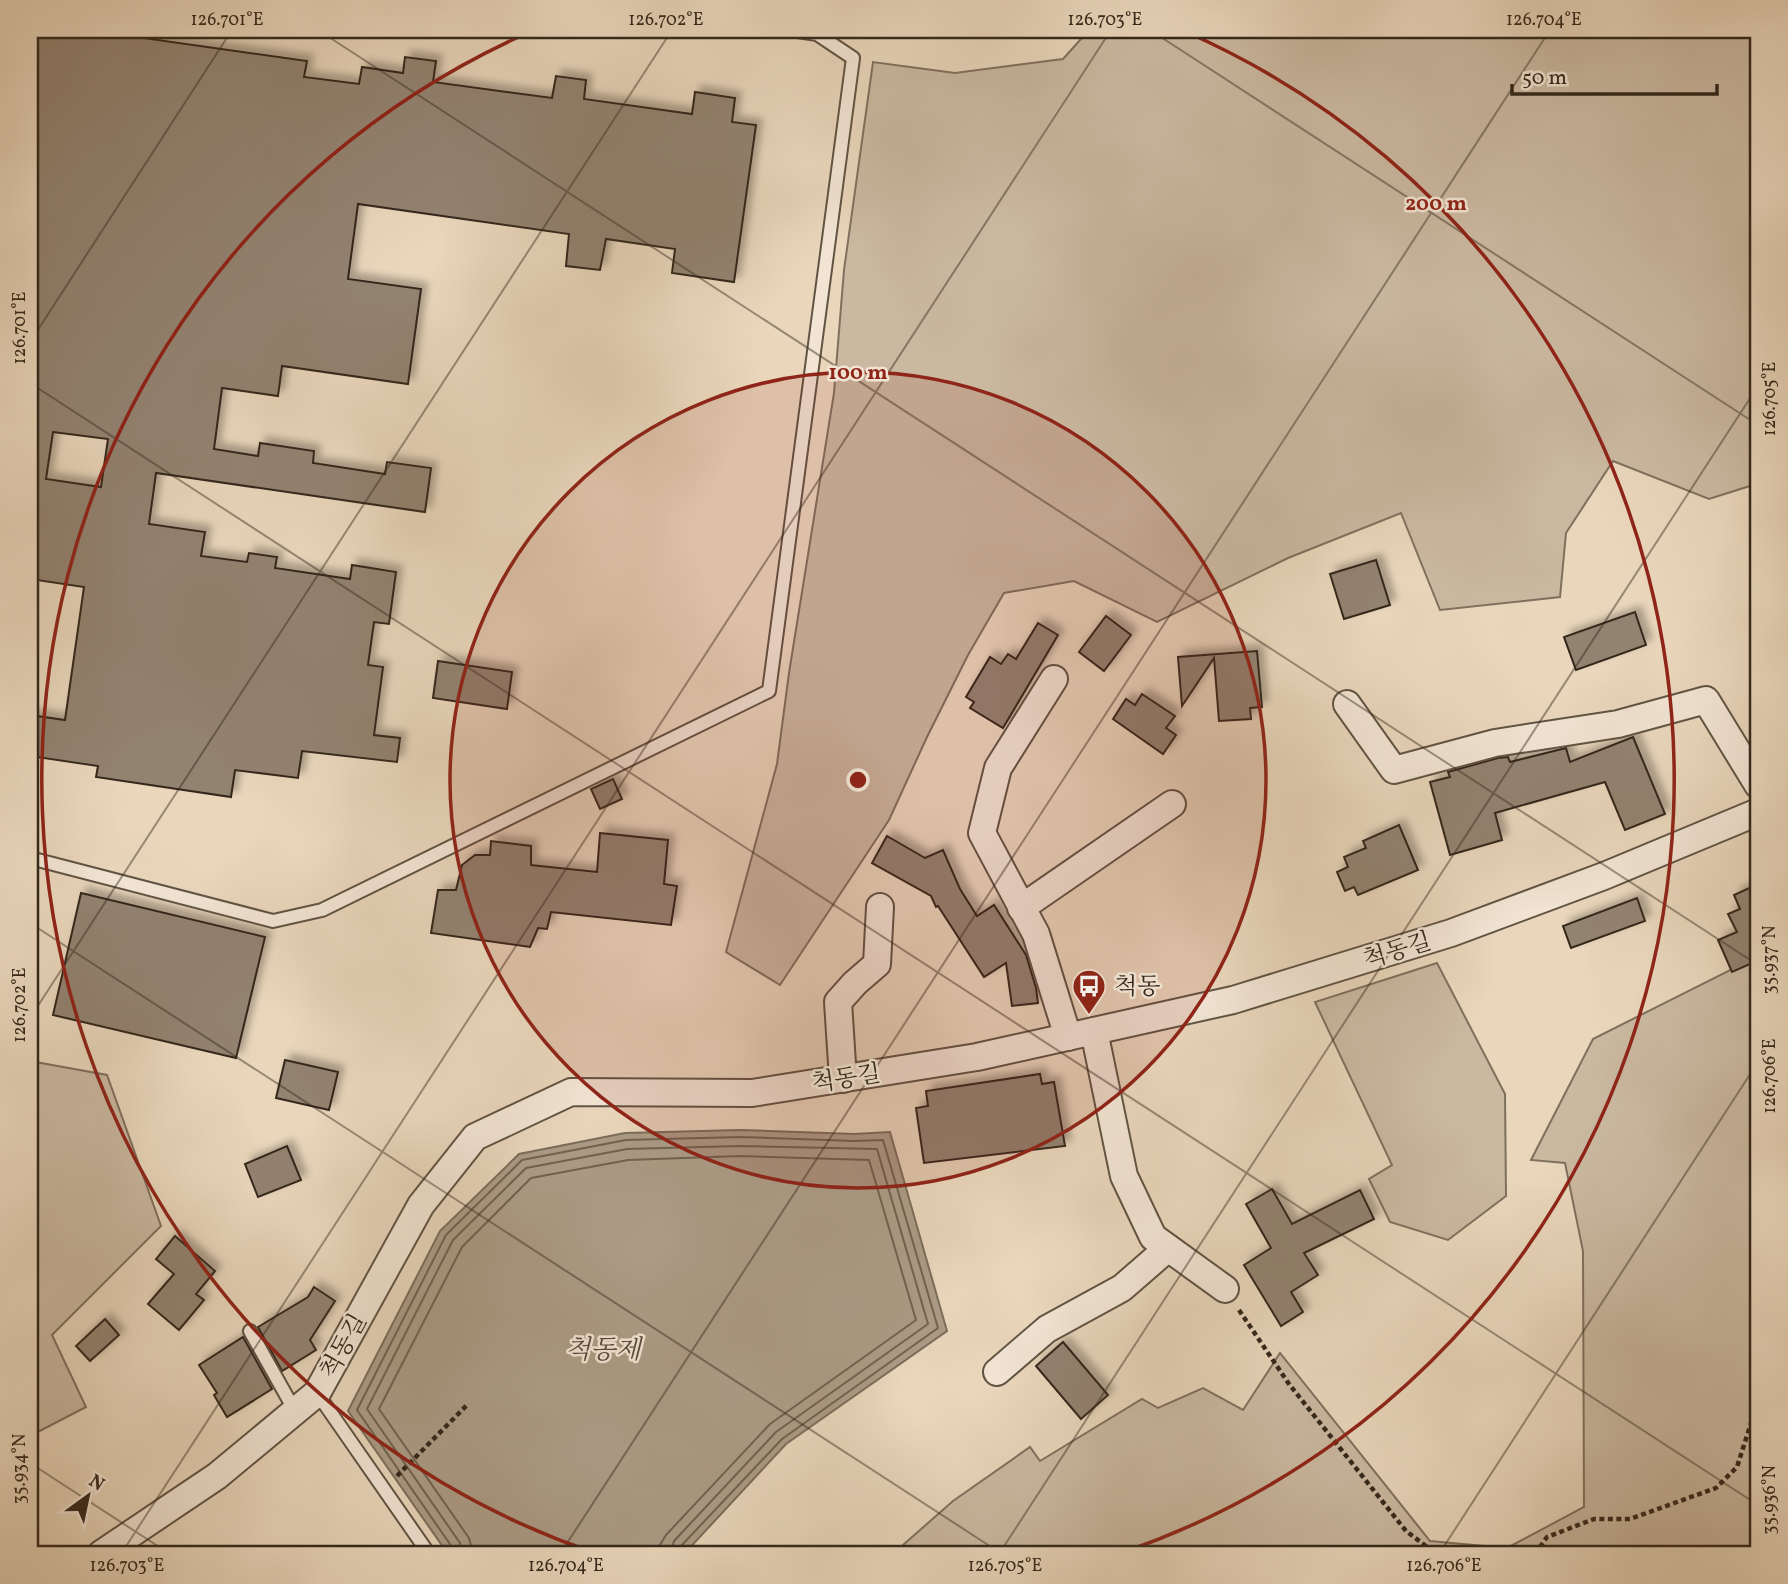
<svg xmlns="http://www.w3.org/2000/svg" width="1788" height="1584" font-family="Vollkorn,'Noto Serif KR',serif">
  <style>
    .green { fill: #cab8a0; stroke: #7f705e; stroke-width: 2 }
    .water { fill: #ab9b85; stroke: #7b6d5b; stroke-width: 2 }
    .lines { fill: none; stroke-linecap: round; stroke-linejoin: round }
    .shore { stroke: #706250; stroke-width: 2 }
    .building { fill: #92826f; stroke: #34281c; stroke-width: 2; fill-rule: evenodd; filter: url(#shadow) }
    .lane-casing { stroke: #615444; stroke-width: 16 }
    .street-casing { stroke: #615444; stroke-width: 30 }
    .path { stroke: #34281c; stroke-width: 4.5; stroke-dasharray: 5 3.5; stroke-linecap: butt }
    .lane { stroke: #f1e4d3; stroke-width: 12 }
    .street { stroke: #f1e4d3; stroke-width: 26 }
    .ticks { fill: none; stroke: #34281c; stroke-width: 2; stroke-opacity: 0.45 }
    .ring { fill: none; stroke: #8f2418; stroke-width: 3.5 }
    .labels { text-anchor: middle; stroke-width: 5; stroke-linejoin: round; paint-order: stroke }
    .street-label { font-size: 24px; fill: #34281c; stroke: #f1e4d3 }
    .poi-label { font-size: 24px; fill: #34281c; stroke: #f1e4d3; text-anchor: start }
    .water-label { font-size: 26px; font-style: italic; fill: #584a3c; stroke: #f1e4d3 }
    .centre { fill: #8f2418; stroke: #f1e4d3; stroke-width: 3.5 }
    .ring-label { font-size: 21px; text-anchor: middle; font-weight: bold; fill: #8f2418; stroke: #f1e4d3; stroke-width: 5; stroke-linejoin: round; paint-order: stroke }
    .neatline { fill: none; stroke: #34281c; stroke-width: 2.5 }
    .ticks-label { font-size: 18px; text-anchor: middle; fill: #34281c }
  </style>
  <defs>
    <filter id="shadow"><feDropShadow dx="6" dy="-6" stdDeviation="3.5" flood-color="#0004"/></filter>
  </defs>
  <rect width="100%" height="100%" fill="#e9d6bb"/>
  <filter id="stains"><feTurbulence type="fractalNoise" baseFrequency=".00286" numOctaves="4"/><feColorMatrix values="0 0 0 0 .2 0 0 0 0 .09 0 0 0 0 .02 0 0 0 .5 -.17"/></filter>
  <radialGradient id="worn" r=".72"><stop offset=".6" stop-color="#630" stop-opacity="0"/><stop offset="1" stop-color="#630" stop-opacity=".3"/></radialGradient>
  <g class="green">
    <polygon points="1089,30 1758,30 1758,480 1753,485 1709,499 1613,461 1566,533 1560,597 1440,610 1401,513 1288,558 1157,622 1074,581 1004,593 968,655 927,737 889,820 780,985 726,952 777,764 789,673 834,393 844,270 873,62 955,73 1063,59"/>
    <polygon points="1758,956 1758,1554 896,1554 903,1545 953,1501 1030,1447 1040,1461 1142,1399 1158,1408 1203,1388 1243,1410 1280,1353 1430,1541 1507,1548 1584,1507 1583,1251 1565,1163 1531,1160 1593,1039"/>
    <polygon points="1437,963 1505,1094 1506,1196 1448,1240 1390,1222 1369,1179 1392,1165 1315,1002"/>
    <polygon points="30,1061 107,1075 161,1226 52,1335 86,1407 30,1436"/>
  </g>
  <polygon class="water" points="740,1130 854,1134 890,1132 947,1331 786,1444 684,1554 448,1554 348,1411 440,1231 519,1154 625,1133"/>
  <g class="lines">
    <g class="shore">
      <polyline points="454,1554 452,1547 357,1410 446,1235 522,1160 626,1140 740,1137 854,1141 883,1140 938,1328 782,1439 681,1546 679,1554"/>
      <polyline points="462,1554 460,1543 367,1409 453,1240 526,1168 627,1149 740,1146 877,1149 928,1324 776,1432 674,1541 670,1554"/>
      <polyline points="473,1554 469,1538 379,1409 462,1247 531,1178 628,1160 740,1156 869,1160 916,1320 770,1424 666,1535 660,1545 659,1554"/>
    </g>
  </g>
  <g class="building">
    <path d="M30,30H130L129,36L307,61L304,77L359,84L362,67L403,73L405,57L436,61L433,82L552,98L556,76L586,80L584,99L692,114L695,92L735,98L732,122L756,125L734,282L672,273L675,249L606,239L600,270L566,266L569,234L358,204L348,279L421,289L408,384L282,366L278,396L222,388L214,449L258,456L260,443L314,451L313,463L385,474L387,462L431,468L425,512L156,473L149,524L205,532L201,556L247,562L249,553L277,557L275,568L350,579L352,565L396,572L389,624L374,622L368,665L383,667L374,735L400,738L397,762L302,751L298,778L235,770L231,797L96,777L98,766L30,756V715L65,720L84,587L30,579ZM53,432L108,439L101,487L46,479Z"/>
    <polygon points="1376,560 1390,605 1344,619 1330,574"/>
    <polygon points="1635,612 1646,645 1576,670 1564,637"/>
    <polygon points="1106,616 1131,635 1104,671 1079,652"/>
    <polygon points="1038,623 1058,635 1003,728 970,708 974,702 966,697 990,657 1001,664 1008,654 1016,659"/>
    <polygon points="1257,651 1262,707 1250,708 1251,719 1219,721 1214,658 1182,706 1178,657"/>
    <polygon points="438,661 512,672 507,709 433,698"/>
    <polygon points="1142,694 1175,716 1166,728 1176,735 1163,754 1113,719 1126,699 1135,705"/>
    <polygon points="1633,737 1665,814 1625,830 1605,782 1495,813 1502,840 1450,855 1430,782 1450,777 1448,772 1498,758 1508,757 1510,762 1566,748 1570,762"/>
    <polygon points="613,779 622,799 600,809 591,789"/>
    <polygon points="1399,825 1418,870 1358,895 1354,887 1345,891 1337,872 1348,867 1344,857 1366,848 1363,841"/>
    <polygon points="600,833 668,840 664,884 677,886 671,925 551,912 547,929 538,928 530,947 431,933 438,890 456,890 462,865 475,855 490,855 491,841 531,846 531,865 597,872"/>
    <polygon points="887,836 925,858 943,850 960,889 977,916 994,905 1026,955 1036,988 1038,1003 1012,1006 1006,963 984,977 938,906 936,907 931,896 872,863"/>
    <polygon points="1758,884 1758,977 1752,963 1732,972 1718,940 1737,932 1728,914 1740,909 1734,895"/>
    <polygon points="81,893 265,937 236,1058 53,1015"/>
    <polygon points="1637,898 1645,921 1571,948 1563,926"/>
    <polygon points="285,1060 338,1072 329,1110 276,1098"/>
    <polygon points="1040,1074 1042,1084 1054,1082 1065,1146 924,1163 916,1108 928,1106 926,1091"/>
    <polygon points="287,1146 301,1180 258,1197 245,1164"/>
    <polygon points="1272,1189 1292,1224 1360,1190 1374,1219 1304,1253 1318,1275 1291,1292 1303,1312 1281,1326 1244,1265 1271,1248 1246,1204"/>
    <polygon points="175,1236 215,1271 196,1294 204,1300 179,1330 148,1304 174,1274 156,1259"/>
    <polygon points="314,1287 335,1301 310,1340 316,1350 282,1371 258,1327 308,1297"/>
    <polygon points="105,1319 119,1335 90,1361 76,1346"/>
    <polygon points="243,1337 272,1389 227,1417 214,1395 217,1393 199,1365"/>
    <polygon points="1063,1342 1108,1395 1081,1419 1036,1366"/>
  </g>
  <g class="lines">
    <defs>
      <g id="lane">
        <polyline points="30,858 273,921 322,910 769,691 853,58 817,34 791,30"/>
        <polyline points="250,1331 295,1411"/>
        <polyline points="317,1393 429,1554"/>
      </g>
      <g id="street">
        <polyline points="1054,679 998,768 982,833 1036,934 1068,1037"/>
        <polyline points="1347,704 1394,770 1495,743 1618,724 1706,700 1758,785"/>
        <polyline points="1021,908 1172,804"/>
        <polyline points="1094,1031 1124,1176 1153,1237 1225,1289"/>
        <polyline points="843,1079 838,1002 855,983 877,964 880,907"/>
        <polyline points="997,1372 1047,1329 1122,1288 1168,1248"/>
        <polyline points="101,1554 217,1476 317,1393 421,1205 475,1137 571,1092 752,1093 977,1057 1233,1000 1451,933 1604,876 1758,812"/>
      </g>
    </defs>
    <use href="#lane" class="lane-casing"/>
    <use href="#street" class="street-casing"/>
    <g class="path">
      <polyline points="1239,1310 1289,1384 1406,1531 1434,1552 1447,1554"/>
      <polyline points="397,1476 467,1405"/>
      <polyline points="1535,1554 1547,1537 1594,1519 1630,1519 1716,1488 1737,1467 1758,1401"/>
    </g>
    <use href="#lane" class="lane"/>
    <use href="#street" class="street"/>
  </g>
  <path class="ticks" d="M318,30L1758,965M1150,30L1758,425M30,342L232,30M30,383L1758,1505M30,923L1002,1554M30,1018L672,30M30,1463L170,1554M121,1554L1111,30M560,1554L1550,30M999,1554L1758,386M1439,1554L1758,1062"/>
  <circle cx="858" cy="780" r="408" fill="#8f2418" fill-opacity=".12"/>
  <g class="ring">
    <circle cx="858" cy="780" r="408"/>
    <path d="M592 1552A817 817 0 0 1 532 31M1184 31A817 817 0 0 1 1124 1552"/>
  </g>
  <defs>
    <symbol id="bus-pin" viewBox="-11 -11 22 30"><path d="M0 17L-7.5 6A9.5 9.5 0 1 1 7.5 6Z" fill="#8f2418" stroke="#f1e4d3"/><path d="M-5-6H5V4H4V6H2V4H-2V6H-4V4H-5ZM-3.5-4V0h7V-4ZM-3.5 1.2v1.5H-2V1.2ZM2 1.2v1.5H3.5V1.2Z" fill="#fff"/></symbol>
  </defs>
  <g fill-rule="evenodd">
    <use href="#bus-pin" x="1070" y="967" width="38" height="52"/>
  </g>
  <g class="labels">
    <g class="street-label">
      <text transform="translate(1397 950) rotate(-17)" y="8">척동길</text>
      <text transform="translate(846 1078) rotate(-9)" y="8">척동길</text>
      <text transform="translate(343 1346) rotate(-61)" y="8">척동길</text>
    </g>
    <g class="poi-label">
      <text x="1114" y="994">척동</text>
    </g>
    <g class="water-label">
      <text x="603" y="1358">척동제</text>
    </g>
  </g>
  <circle cx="858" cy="780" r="10" class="centre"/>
  <g class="ring-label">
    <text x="1436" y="210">200 m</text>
    <text x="858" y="379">100 m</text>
  </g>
  <rect width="1788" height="1584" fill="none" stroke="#e9d6bb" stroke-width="77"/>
  <g transform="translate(88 1496) rotate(33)" stroke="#f1e4d3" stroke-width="5" paint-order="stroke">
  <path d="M0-5L12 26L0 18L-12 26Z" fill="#34281c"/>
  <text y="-10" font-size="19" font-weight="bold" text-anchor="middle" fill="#34281c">N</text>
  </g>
  <path d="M1512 84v10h205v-10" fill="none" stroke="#34281c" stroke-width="3.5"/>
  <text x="1522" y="84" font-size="21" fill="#34281c" stroke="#f1e4d3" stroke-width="5" paint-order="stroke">50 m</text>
  <rect x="38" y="38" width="1712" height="1508" class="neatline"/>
  <g class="ticks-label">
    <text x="227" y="25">126.701°E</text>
    <text x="666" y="25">126.702°E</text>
    <text x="1105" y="25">126.703°E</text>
    <text x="1544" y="25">126.704°E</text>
    <text transform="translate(19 328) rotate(-90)" y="6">126.701°E</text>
    <text transform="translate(1769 399) rotate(-90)" y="6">126.705°E</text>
    <text transform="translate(1769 960) rotate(-90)" y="6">35.937°N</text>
    <text transform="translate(19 1005) rotate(-90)" y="6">126.702°E</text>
    <text transform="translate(1769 1076) rotate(-90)" y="6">126.706°E</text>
    <text transform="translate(19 1469) rotate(-90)" y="6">35.934°N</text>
    <text transform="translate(1769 1500) rotate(-90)" y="6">35.936°N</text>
    <text x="127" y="1571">126.703°E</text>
    <text x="566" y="1571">126.704°E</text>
    <text x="1005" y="1571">126.705°E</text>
    <text x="1444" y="1571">126.706°E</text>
  </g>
  <rect width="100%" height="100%" filter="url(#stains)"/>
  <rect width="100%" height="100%" fill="url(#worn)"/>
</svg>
